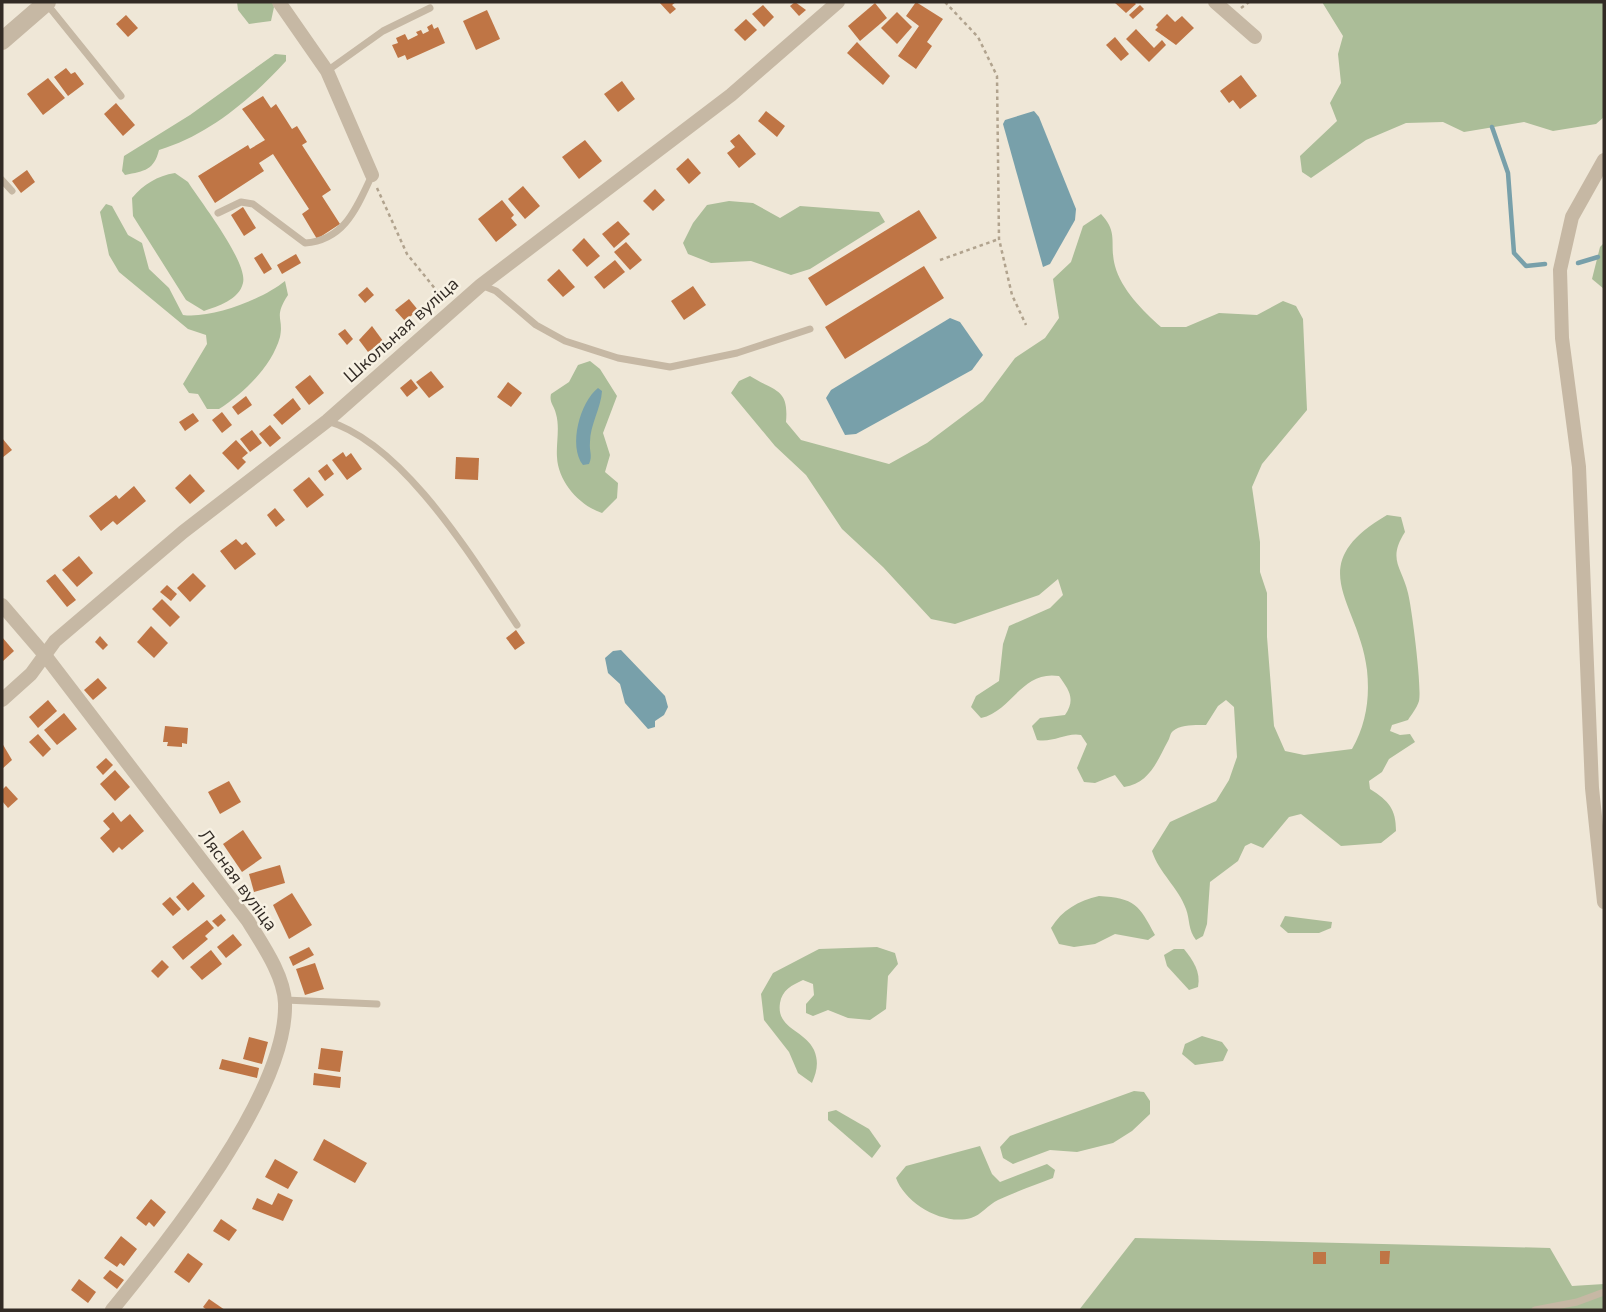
<svg xmlns="http://www.w3.org/2000/svg" width="1606" height="1312" font-family="'Nunito Sans',sans-serif">
  <style>
    .green { fill: #abbd98 }
    .water { fill: #78a0aa }
    .lines { fill: none; stroke-linecap: round; stroke-linejoin: round }
    .stream { stroke: #78a0aa; stroke-width: 4.5 }
    .building { fill: #bf7545 }
    .path { stroke: #b1a38e; stroke-width: 2.5; stroke-dasharray: 3.5 3.5; stroke-linecap: butt }
    .service { stroke: #c6b8a4; stroke-width: 7 }
    .minor { stroke: #c6b8a4; stroke-width: 14 }
    .tertiary { stroke: #c6b8a4; stroke-width: 18 }
    .labels { text-anchor: middle; stroke-width: 5; stroke-linejoin: round; paint-order: stroke }
    .street-label { font-size: 18px; fill: #322b25; stroke: #f7f1e3 }
  </style>
  <rect width="100%" height="100%" fill="#efe7d7"/>
  <g class="green">
    <polygon points="237,2 272,2 274,7 271,21 249,24 238,10"/>
    <polygon points="1322,2 1604,2 1604,117 1596,124 1553,131 1524,122 1464,132 1443,122 1406,123 1366,140 1311,178 1302,172 1300,156 1337,121 1330,103 1341,83 1338,54 1343,36"/>
    <path d="M275,54L286,55V61C251,99 209,135 159,150C154,170 145,171 125,175L122,171L124,156L190,115Z"/>
    <path d="M175,173L188,182C200,201 248,262 243,283C239,300 218,306 204,311L186,300L133,216L132,198C144,184 157,176 175,173Z"/>
    <polygon points="729,201 753,203 780,218 800,206 879,212 885,222 810,269 791,275 751,261 711,263 688,254 683,243 693,223 707,205"/>
    <path d="M106,204L112,206L128,235L142,243L149,269L169,288L183,315C212,319 263,299 285,281L288,295C273,318 284,317 280,337C272,366 244,393 219,409H207L198,394L189,393L183,384L207,344L206,335L188,329L119,272L109,255L100,212Z"/>
    <path d="M1101,214C1119,233 1109,243 1115,266C1121,289 1143,311 1161,327H1186L1219,313L1257,315L1283,301L1296,306L1303,319L1307,410L1262,464L1252,487L1260,542V572L1267,593V637L1274,726L1285,751L1304,755L1352,749C1366,724 1370,699 1367,670C1359,601 1300,566 1387,515L1401,517L1405,532C1387,560 1402,567 1408,593C1412,609 1422,688 1419,701C1417,708 1411,715 1408,720L1392,725L1390,731L1400,735L1410,734L1415,742L1389,759L1382,772L1369,781L1370,789C1389,801 1396,809 1396,831L1381,843L1341,846L1301,814L1289,817L1263,848L1251,843L1245,846L1238,861L1210,882L1207,924L1203,936L1196,940C1188,930 1190,920 1186,909C1178,887 1159,873 1152,851L1170,822L1216,801L1229,780L1237,757L1234,707L1226,700L1218,706L1206,725C1197,725 1181,724 1173,731C1170,733 1170,738 1168,741C1157,761 1150,783 1124,787L1115,775L1095,783L1084,782L1077,768L1087,744L1081,735C1067,732 1053,743 1037,740L1032,726L1040,718L1065,715C1076,699 1069,690 1059,676C1022,670 1012,711 981,718L971,707L976,696L999,681L1003,644L1009,626L1050,608L1063,595L1058,579L1039,595L955,624L931,619L883,567L842,529L806,475L775,446L731,393L739,381L750,376C775,392 789,388 786,422L801,440L889,464L927,443L983,401L1015,358L1045,338L1059,318L1053,279L1071,262L1083,226Z"/>
    <polygon points="1604,243 1604,289 1592,279 1600,247"/>
    <path d="M590,361L600,369L617,396L603,433L610,455L605,472L618,483L617,498L602,513C580,506 558,482 557,457C556,444 560,427 556,414C554,405 549,403 551,394L569,382L578,365Z"/>
    <path d="M1099,896C1135,898 1139,905 1155,935L1148,940L1115,934L1095,944L1074,947L1059,944L1051,928C1062,910 1078,901 1099,896Z"/>
    <polygon points="1285,916 1332,922 1331,928 1319,933 1288,933 1280,926"/>
    <path d="M877,947L895,953L898,964L888,976L886,1009L870,1020L848,1018L828,1010L813,1016L806,1013V1004L814,995L813,984L803,980C792,985 782,990 780,1003C776,1029 805,1030 814,1050C819,1062 817,1071 812,1083L798,1073L789,1052L764,1020L761,994L773,973L819,949Z"/>
    <path d="M1174,949H1184C1193,960 1201,972 1198,987L1189,990L1167,966L1164,955Z"/>
    <polygon points="1202,1036 1222,1042 1228,1050 1223,1061 1195,1065 1182,1054 1185,1044"/>
    <polygon points="1134,1091 1144,1092 1150,1101 1150,1114 1132,1131 1113,1143 1077,1152 1050,1150 1013,1164 1003,1158 1000,1147 1010,1136"/>
    <polygon points="836,1110 869,1129 881,1146 872,1158 828,1120 828,1112"/>
    <path d="M980,1146L992,1174L1000,1182L1047,1164L1055,1170L1053,1178C1035,1185 1015,1192 998,1200C988,1205 981,1215 971,1218C943,1226 905,1203 896,1178L906,1166Z"/>
    <polygon points="1135,1238 1550,1248 1572,1286 1604,1284 1604,1310 1079,1310"/>
  </g>
  <g class="water">
    <polygon points="1034,111 1039,117 1076,209 1075,220 1050,264 1043,267 1003,124 1005,120"/>
    <polygon points="950,318 960,322 983,355 972,370 856,434 845,435 826,398 831,390"/>
    <path d="M598,388L602,391C601,408 590,425 590,442C589,452 593,455 589,464L583,465C568,446 580,402 598,388Z"/>
    <polygon points="621,650 665,696 668,707 664,715 655,721 655,727 648,729 625,703 620,684 608,673 605,658 613,651"/>
  </g>
  <g class="lines">
    <g class="stream">
      <polyline points="1492,127 1508,173 1514,253 1526,266 1545,264"/>
      <polyline points="1578,263 1598,257"/>
    </g>
  </g>
  <g class="building">
    <polygon points="659,2 676,2 672,5 676,9 670,14"/>
    <polygon points="795,2 806,10 799,16 790,6"/>
    <polygon points="916,2 943,19 927,42 932,46 916,69 898,56 919,26 906,16"/>
    <polygon points="1114,2 1134,2 1136,4 1126,13"/>
    <polygon points="875,3 887,18 860,41 848,26"/>
    <polygon points="763,5 774,17 764,27 752,14"/>
    <polygon points="1140,5 1144,9 1133,19 1129,15"/>
    <polygon points="487,10 500,39 476,50 463,21"/>
    <polygon points="897,12 912,27 897,44 881,28"/>
    <polygon points="1167,14 1175,22 1182,16 1194,28 1176,45 1155,30 1158,27 1156,25"/>
    <polygon points="126,15 138,28 128,37 116,24"/>
    <polygon points="746,19 757,30 745,41 734,30"/>
    <polygon points="432,24 434,29 438,27 445,43 407,60 405,55 398,58 392,45 398,43 396,38 405,34 408,40 418,35 416,32 421,30 423,34 429,31 427,27"/>
    <polygon points="1136,29 1154,48 1162,40 1166,45 1149,62 1126,39"/>
    <polygon points="1115,37 1129,54 1121,61 1106,45"/>
    <polygon points="857,42 890,76 883,85 847,53"/>
    <polygon points="66,68 71,74 75,72 84,84 68,96 54,77"/>
    <polygon points="1241,75 1257,96 1240,109 1233,100 1229,103 1220,91"/>
    <polygon points="48,78 65,98 43,115 27,94"/>
    <polygon points="622,81 635,99 618,112 604,94"/>
    <polygon points="263,96 271,108 276,104 292,129 297,126 307,142 302,145 331,190 322,196 340,224 317,239 302,214 309,209 273,154 259,163 264,171 215,203 198,176 248,145 250,149 265,140 242,109"/>
    <polygon points="116,103 135,125 123,136 104,114"/>
    <polygon points="766,111 785,126 777,137 758,121"/>
    <polygon points="739,134 756,154 739,168 727,153 735,147 730,141"/>
    <polygon points="585,140 602,161 579,179 562,157"/>
    <polygon points="688,158 701,173 689,184 676,169"/>
    <polygon points="27,170 35,182 21,193 12,181"/>
    <polygon points="523,186 540,206 525,219 508,199"/>
    <polygon points="655,189 665,200 653,211 643,201"/>
    <polygon points="502,200 514,215 511,218 517,225 496,242 478,219"/>
    <polygon points="243,207 256,228 244,236 231,215"/>
    <polygon points="919,210 937,238 826,306 808,278"/>
    <polygon points="618,221 630,234 614,248 602,234"/>
    <polygon points="584,238 600,256 587,267 572,250"/>
    <polygon points="626,242 642,260 630,270 614,252"/>
    <polygon points="262,253 272,269 264,274 254,258"/>
    <polygon points="296,254 301,263 282,274 277,265"/>
    <polygon points="615,260 625,272 604,289 594,277"/>
    <polygon points="924,266 944,298 845,359 825,327"/>
    <polygon points="559,269 575,287 563,297 547,280"/>
    <polygon points="693,286 706,305 684,320 671,301"/>
    <polygon points="367,287 374,295 365,303 358,295"/>
    <polygon points="409,299 418,310 405,321 395,310"/>
    <polygon points="372,326 383,341 368,352 359,340"/>
    <polygon points="345,329 353,339 347,345 338,334"/>
    <polygon points="431,371 444,387 429,398 416,382"/>
    <polygon points="310,375 324,393 309,405 295,387"/>
    <polygon points="411,379 418,388 407,397 400,388"/>
    <polygon points="508,382 522,393 511,407 497,397"/>
    <polygon points="246,396 252,405 238,415 232,407"/>
    <polygon points="293,398 301,409 282,425 273,415"/>
    <polygon points="222,412 232,425 222,433 212,420"/>
    <polygon points="193,413 199,421 185,431 179,422"/>
    <polygon points="270,425 281,438 270,447 259,434"/>
    <polygon points="252,430 262,443 250,452 240,439"/>
    <polygon points="2,438 12,450 2,458"/>
    <polygon points="236,440 248,453 242,458 246,462 238,470 222,453"/>
    <polygon points="343,452 346,457 351,453 362,469 347,480 332,460"/>
    <polygon points="456,457 479,458 478,480 455,479"/>
    <polygon points="327,464 334,474 325,481 318,471"/>
    <polygon points="190,474 205,491 190,504 175,488"/>
    <polygon points="309,477 324,495 307,508 293,490"/>
    <polygon points="134,486 146,501 117,525 113,521 101,531 89,516 116,495 119,499"/>
    <polygon points="275,508 285,520 276,527 267,515"/>
    <polygon points="236,539 242,545 246,542 256,554 235,570 220,551"/>
    <polygon points="79,556 93,573 77,587 62,570"/>
    <polygon points="193,573 206,586 190,602 177,588"/>
    <polygon points="55,574 76,600 67,607 46,581"/>
    <polygon points="167,585 177,594 171,601 160,592"/>
    <polygon points="162,599 180,617 170,627 152,609"/>
    <polygon points="151,626 168,643 154,658 137,642"/>
    <polygon points="516,630 525,643 515,650 506,638"/>
    <polygon points="100,636 108,645 103,650 95,642"/>
    <polygon points="2,637 14,651 2,662"/>
    <polygon points="98,678 107,688 93,700 84,690"/>
    <polygon points="48,700 57,711 38,728 29,717"/>
    <polygon points="64,713 77,729 57,745 44,730"/>
    <polygon points="165,726 188,728 187,744 182,743 182,747 167,746 168,742 163,742"/>
    <polygon points="38,734 51,749 43,757 29,742"/>
    <polygon points="2,743 12,760 2,769"/>
    <polygon points="106,758 113,765 103,775 96,767"/>
    <polygon points="115,770 130,787 115,801 100,784"/>
    <polygon points="229,781 241,802 220,814 208,792"/>
    <polygon points="6,786 18,799 8,808 2,801 2,790"/>
    <polygon points="113,812 121,822 130,814 144,831 122,850 119,847 113,853 100,838 110,829 103,821"/>
    <polygon points="243,830 262,858 242,872 223,844"/>
    <polygon points="280,865 285,883 254,892 249,874"/>
    <polygon points="193,882 205,896 188,911 176,897"/>
    <polygon points="292,893 312,925 289,939 273,905"/>
    <polygon points="170,897 181,909 173,916 162,904"/>
    <polygon points="221,914 226,920 218,927 212,921"/>
    <polygon points="207,920 214,928 205,936 208,939 183,960 172,947"/>
    <polygon points="233,934 242,945 226,958 217,947"/>
    <polygon points="309,947 314,955 293,966 289,957"/>
    <polygon points="211,950 222,964 202,980 190,967"/>
    <polygon points="162,960 169,967 158,978 151,971"/>
    <polygon points="315,963 324,989 305,995 296,969"/>
    <polygon points="249,1037 268,1042 262,1064 243,1059"/>
    <polygon points="321,1048 343,1051 340,1072 318,1069"/>
    <polygon points="222,1059 259,1068 257,1078 219,1069"/>
    <polygon points="314,1073 341,1077 340,1088 313,1085"/>
    <polygon points="324,1139 367,1163 355,1183 313,1160"/>
    <polygon points="275,1159 298,1172 288,1189 265,1177"/>
    <polygon points="278,1193 293,1200 283,1221 252,1209 257,1198 272,1205"/>
    <polygon points="151,1199 166,1212 154,1227 149,1222 146,1226 136,1218"/>
    <polygon points="221,1219 237,1230 229,1241 213,1231"/>
    <polygon points="121,1236 137,1249 124,1266 120,1263 117,1267 104,1258"/>
    <polygon points="1380,1251 1390,1251 1389,1264 1380,1264"/>
    <rect x="1313" y="1252" width="13" height="12"/>
    <polygon points="188,1253 203,1264 189,1283 174,1272"/>
    <polygon points="110,1270 124,1280 117,1289 103,1278"/>
    <polygon points="79,1279 96,1292 88,1303 71,1290"/>
    <polygon points="209,1299 225,1310 207,1310 203,1307"/>
  </g>
  <g class="lines">
    <g class="path">
      <polyline points="945,2 978,37 997,76 999,239 1012,295 1026,325"/>
      <polyline points="1241,8 1249,2"/>
      <polyline points="377,188 407,254 445,301"/>
      <polyline points="940,260 999,239"/>
    </g>
    <g class="service">
      <polyline points="46,3 121,96"/>
      <polyline points="327,71 383,31 430,8"/>
      <polyline points="2,180 12,191"/>
      <path d="M218,213L241,202L253,204L305,243C345,240 357,207 372,175"/>
      <polyline points="481,285 496,291 536,325 565,341 618,358 670,367 737,353 810,329"/>
      <path d="M327,421C404,443 474,561 517,625"/>
      <polyline points="285,1000 377,1004"/>
      <polyline points="1535,1310 1577,1302 1604,1292"/>
    </g>
    <g class="minor">
      <polyline points="279,2 327,71 372,175"/>
      <polyline points="1215,2 1255,37"/>
      <polyline points="1604,160 1572,217 1560,270 1562,338 1579,467 1592,788 1604,902"/>
      <path d="M2,605L44,654L248,921C262,944 284,975 285,1003C288,1093 168,1241 112,1310"/>
      <polyline points="2,700 31,674 55,641 183,532 327,421 481,285 731,95 838,2"/>
    </g>
    <polyline class="tertiary" points="2,41 47,2"/>
  </g>
  <g class="labels">
    <g class="street-label">
      <text transform="translate(401 330) rotate(-42)" y="6">Школьная вуліца</text>
      <text transform="translate(238 880) rotate(54)" y="6">Лясная вуліца</text>
    </g>
  </g>
  <rect width="1606" height="1312" fill="none" stroke="#322b25" stroke-width="7"/>
</svg>
